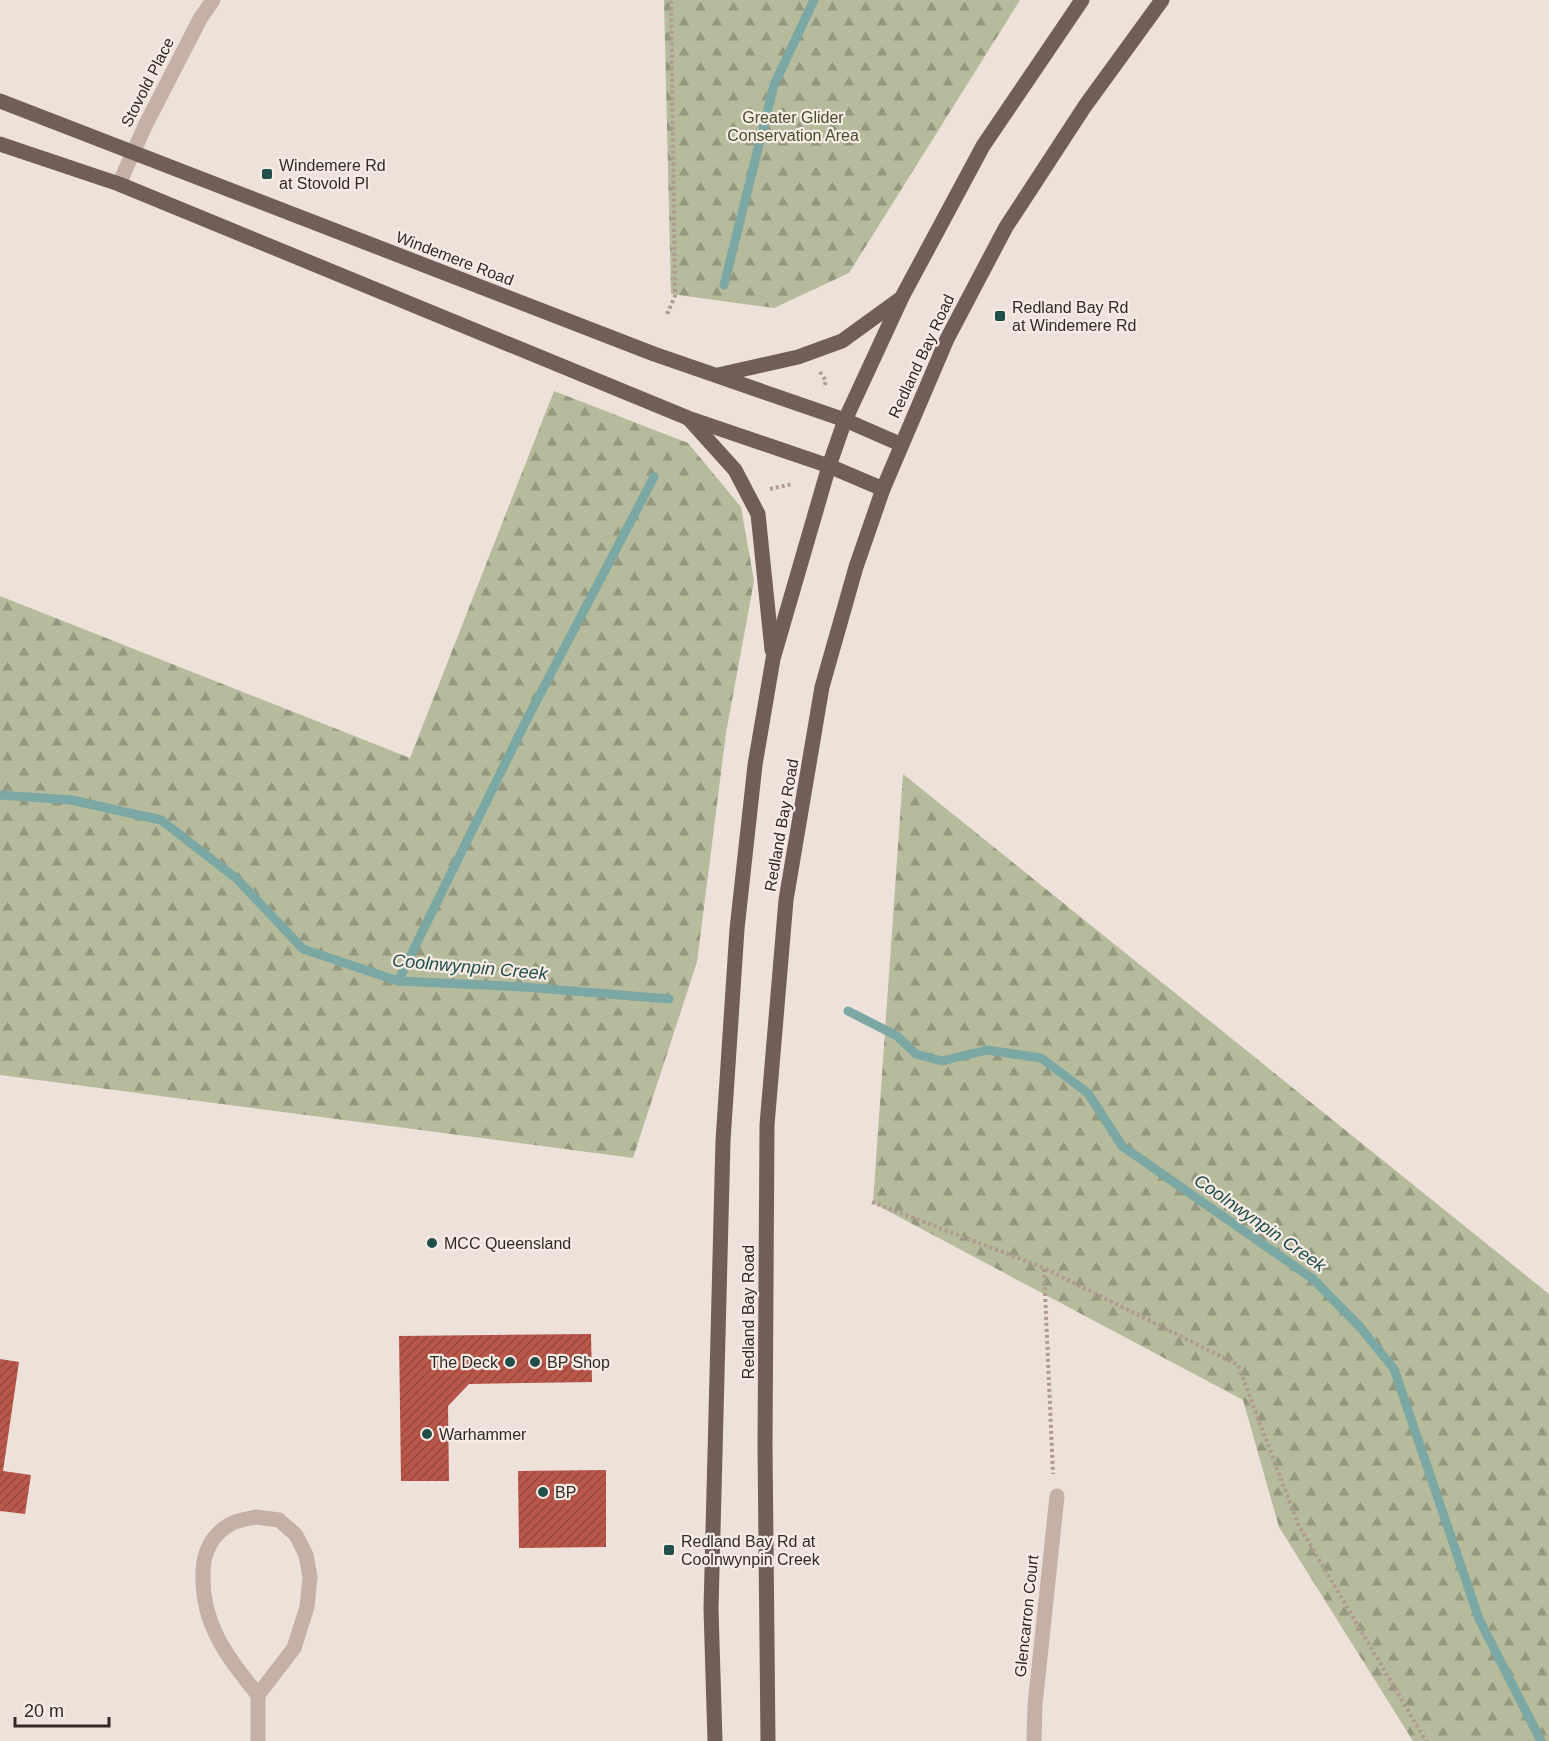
<svg xmlns="http://www.w3.org/2000/svg" width="1549" height="1741" font-family="Helvetica,sans-serif">
  <style>
    .forest { fill: url(#forest-firs) }
    .lines { fill: none; stroke-linecap: round; stroke-linejoin: round }
    .stream { stroke: #7ba8a4; stroke-width: 9 }
    .building { fill: url(#building-hatch) }
    .path { stroke: #b09a91; stroke-width: 4; stroke-dasharray: 3 3; stroke-linecap: butt }
    .minor { stroke: #c5b0a6; stroke-width: 15 }
    .major { stroke: #725e59; stroke-width: 15 }
    .poi-dot { fill: #204f4c; stroke: #f7ece4; stroke-width: 2 }
    .labels { text-anchor: middle; stroke-width: 4.5; stroke-linejoin: round; paint-order: stroke }
    .street-label { font-size: 16px; fill: #322826; stroke: #f7ece4 }
    .park-label { font-size: 16px; fill: #464e2c; stroke: #f7ece4 }
    .poi-label { font-size: 16px; fill: #322826; stroke: #f7ece4; text-anchor: start }
    .water-label { font-size: 18px; font-style: italic; fill: #204f4c; stroke: #f7ece4 }
  </style>
  <defs>
    <pattern id="forest-firs" width="22" height="20" patternUnits="userSpaceOnUse" patternTransform="scale(1.5)"><rect width="22" height="20" fill="#b5bb9b"/><path d="M5 1l3.5 6h-7zM16 11l3.5 6h-7z" fill="#94987e"/></pattern>
    <pattern id="building-hatch" width="6" height="6" patternUnits="userSpaceOnUse" patternTransform="scale(1.5)"><rect width="6" height="6" fill="#ba574b"/><path d="M-1 1l2-2M0 6l6-6M5 7l2-2" fill="none" stroke="#98483e"/></pattern>
  </defs>
  <rect width="100%" height="100%" fill="#eee1d9"/>
  <g class="forest">
    <polygon points="664,0 1020,0 849,273 774,308 671,294"/>
    <polygon points="554,391 688,443 741,507 754,581 726,733 697,962 633,1158 0,1075 0,596 410,758"/>
    <polygon points="903,774 1549,1294 1549,1741 1413,1741 1279,1527 1243,1400 873,1203"/>
  </g>
  <g class="lines">
    <g class="stream">
      <polyline points="724,285 774,85 814,0"/>
      <polyline points="0,795 71,800 161,820 237,879 303,949 398,981 524,987 669,999"/>
      <polyline points="398,981 526,721 654,477"/>
      <polyline points="848,1011 897,1036 916,1054 942,1061 987,1050 1041,1058 1088,1093 1122,1146 1313,1279 1360,1327 1394,1369 1479,1619 1541,1741"/>
    </g>
  </g>
  <g class="building">
    <polygon points="591,1334 592,1382 469,1384 448,1406 449,1481 401,1481 399,1336"/>
    <polygon points="0,1359 19,1362 3,1471 31,1475 25,1514 0,1511"/>
    <polygon points="606,1470 606,1547 519,1548 518,1471"/>
  </g>
  <g class="lines">
    <g class="path">
      <polyline points="667,314 675,296 671,0"/>
      <polyline points="820,372 826,381 824,388"/>
      <polyline points="770,489 792,484"/>
      <polyline points="872,1202 1044,1268 1238,1365 1298,1524 1426,1741"/>
      <polyline points="1044,1269 1053,1474"/>
    </g>
    <g class="minor">
      <polyline points="119,184 146,124 200,19 213,0"/>
      <path d="M256,1517L279,1520L296,1535L306,1555L310,1577L307,1607L294,1648L258,1695C226,1655 201,1624 203,1571C204,1551 212,1535 229,1525C236,1520 247,1519 256,1517Z"/>
      <polyline points="258,1695 258,1741"/>
      <polyline points="1034,1741 1035,1705 1057,1496"/>
    </g>
    <g class="major">
      <polyline points="0,101 654,354 845,420 900,444"/>
      <polyline points="0,144 119,184 688,418 829,466 883,489"/>
      <polyline points="718,375 798,357 842,341 900,299"/>
      <polyline points="689,419 735,470 758,514 772,650"/>
      <polyline points="715,1741 711,1609 723,1141 737,929 755,765 773,659 829,466 845,420 902,297 983,146 1082,0"/>
      <polyline points="768,1741 765,1445 767,1125 786,900 822,687 856,567 883,489 947,339 1006,227 1085,106 1162,0"/>
    </g>
  </g>
  <g class="poi-dot">
    <rect x="261" y="168" width="12" height="12" rx="3"/>
    <rect x="994" y="310" width="12" height="12" rx="3"/>
    <circle cx="432" cy="1243" r="6"/>
    <circle cx="510" cy="1362" r="6"/>
    <circle cx="535" cy="1362" r="6"/>
    <circle cx="427" cy="1434" r="6"/>
    <circle cx="543" cy="1492" r="6"/>
    <rect x="663" y="1544" width="12" height="12" rx="3"/>
  </g>
  <g class="labels">
    <g class="street-label">
      <text transform="translate(147 82) rotate(-63)" y="6">Stovold Place</text>
      <text transform="translate(455 258) rotate(21)" y="6">Windemere Road</text>
      <text transform="translate(921 356) rotate(-65)" y="6">Redland Bay Road</text>
      <text transform="translate(781 825) rotate(-80)" y="6">Redland Bay Road</text>
      <text transform="translate(748 1312) rotate(-90)" y="6">Redland Bay Road</text>
      <text transform="translate(1026 1616) rotate(-84)" y="6">Glencarron Court</text>
    </g>
    <g class="park-label">
      <text x="793" y="123">Greater Glider<tspan x="793" dy="18">Conservation Area</tspan></text>
    </g>
    <g class="poi-label">
      <text x="279" y="171">Windemere Rd<tspan x="279" dy="18">at Stovold Pl</tspan></text>
      <text x="1012" y="313">Redland Bay Rd<tspan x="1012" dy="18">at Windemere Rd</tspan></text>
      <text x="444" y="1249">MCC Queensland</text>
      <text x="498" y="1368" text-anchor="end">The Deck</text>
      <text x="547" y="1368">BP Shop</text>
      <text x="439" y="1440">Warhammer</text>
      <text x="555" y="1498">BP</text>
      <text x="681" y="1547">Redland Bay Rd at<tspan x="681" dy="18">Coolnwynpin Creek</tspan></text>
    </g>
    <g class="water-label">
      <text transform="translate(470 967) rotate(5)" y="6">Coolnwynpin Creek</text>
      <text transform="translate(1260 1223) rotate(35)" y="6">Coolnwynpin Creek</text>
    </g>
  </g>
  <path d="M15 1717v9h94v-9" fill="none" stroke="#322826" stroke-width="3"/>
  <text x="24" y="1717" font-size="18" fill="#322826" stroke="#f7ece4" stroke-width="4.5" paint-order="stroke">20 m</text>
</svg>
